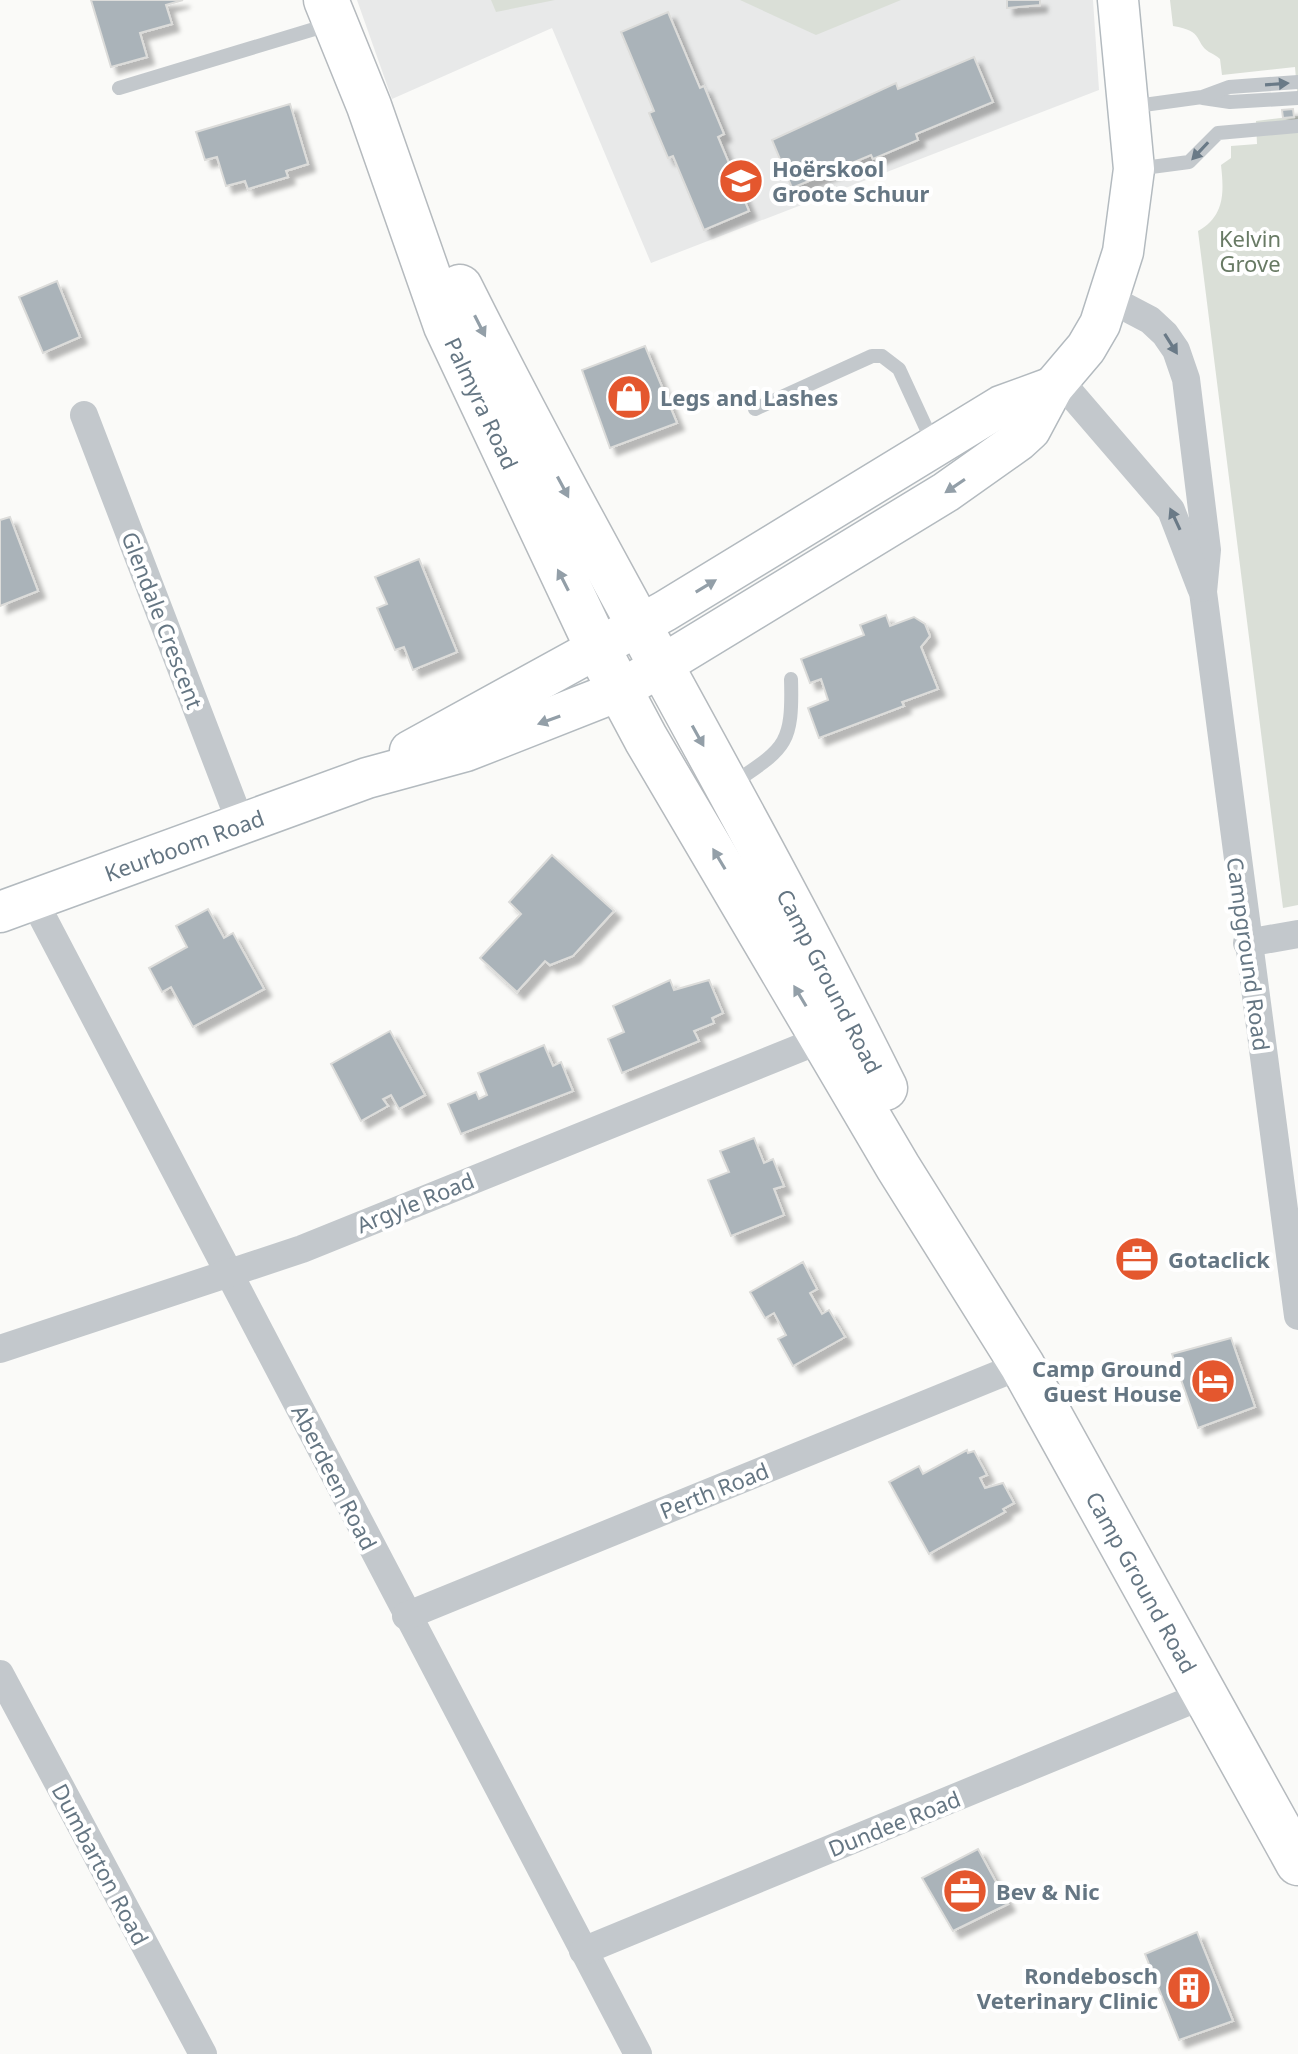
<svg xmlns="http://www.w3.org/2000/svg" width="1298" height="2054" viewBox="0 0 1298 2054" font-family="'Noto Sans',sans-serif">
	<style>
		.built { fill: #e8e9e9 }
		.green { fill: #dadfd7 }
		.building { fill: #aab3b9; stroke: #dcdcda; stroke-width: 2; filter: url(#shadow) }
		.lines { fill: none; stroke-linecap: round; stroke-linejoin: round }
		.secondary-casing { stroke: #b3babf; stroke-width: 43 }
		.primary-casing { stroke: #b5babe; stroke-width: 47 }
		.service { stroke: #c3c8cc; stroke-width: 14 }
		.minor { stroke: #c3c8cc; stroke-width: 28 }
		.secondary { stroke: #fff; stroke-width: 40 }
		.primary { stroke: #fff; stroke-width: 44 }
		.oneway { fill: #6a7a87 }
		.oneway2 { fill: #939fa8 }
		.labels { text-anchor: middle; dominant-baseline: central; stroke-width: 8; stroke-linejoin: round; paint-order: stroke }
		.poi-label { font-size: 22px; font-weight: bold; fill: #657683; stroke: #fff; text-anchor: start }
		.park-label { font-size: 22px; fill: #687a64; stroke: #fff }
		.street-label { font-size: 22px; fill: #657683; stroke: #fff }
	</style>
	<defs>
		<filter id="shadow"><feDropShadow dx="7" dy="7" stdDeviation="2" flood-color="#0004"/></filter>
	</defs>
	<rect width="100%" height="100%" fill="#fafaf8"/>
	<path class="built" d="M357 0H1093L1099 90 651 263 552 28 392 99Z"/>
	<g class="green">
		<path d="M491 0H555L496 12Z"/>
		<path d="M740 0H901L816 35Z"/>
		<path d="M1170 0H1298V103L1295 67 1222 75 1220 59C1217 56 1213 54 1209 52 1194 42 1205 31 1173 26Z"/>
		<path d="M1298 116V905L1283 908 1198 231C1225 216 1224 192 1221 165L1231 158V146L1257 144 1256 121Z"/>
	</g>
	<g class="building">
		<path d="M91 0H183L166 5 172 24 140 33 147 57 111 67Z"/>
		<path d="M1007 0H1040V5L1007 8Z"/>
		<path d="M668 12 700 88 704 86 724 134 718 137 749 211 704 230 673 156 668 158 649 113 654 111 621 32Z"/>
		<path d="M974 57 993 102 916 134 918 140 873 159 871 155 792 188 772 140 896 83 898 89Z"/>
		<path d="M290 104 308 164 286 171 288 177 248 189 245 181 226 186 217 157 205 160 196 132Z"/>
		<path d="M1293 109 1294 117 1283 118 1282 110Z"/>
		<path d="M57 281 80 337 43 353 19 297Z"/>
		<path d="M645 346 677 423 610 448 582 370Z"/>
		<path d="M10 517 38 591 0 606V520Z"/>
		<path d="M419 559 457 652 413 670 404 647 395 650 377 608 387 604 375 577Z"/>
		<path d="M886 615 890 626 914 617 925 624 930 636 921 647 938 689 902 702 904 706 819 738 808 708 828 700 821 679 810 683 801 659 864 635 860 625Z"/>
		<path d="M552 855 614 911 573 956 550 965 545 961 517 992 480 958 521 914 509 902Z"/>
		<path d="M208 909 224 938 233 933 264 989 193 1027 171 987 162 992 149 968 187 947 176 926Z"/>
		<path d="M670 980 674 990 709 980 723 1013 712 1018 714 1023 694 1031 699 1041 622 1073 608 1039 624 1032 613 1006Z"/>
		<path d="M390 1031 425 1095 399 1109 391 1095 383 1099 388 1106 361 1121 331 1064Z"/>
		<path d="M544 1045 553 1066 561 1062 573 1091 461 1134 448 1104 476 1092 479 1099 487 1095 478 1073Z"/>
		<path d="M754 1138 764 1163 773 1159 784 1186 774 1189 784 1215 731 1236 708 1180 729 1172 720 1151Z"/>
		<path d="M803 1262 817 1289 810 1293 822 1314 829 1310 845 1337 793 1366 778 1339 786 1335 774 1313 765 1318 750 1292Z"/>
		<path d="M1231 1338 1255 1407 1198 1428 1172 1354Z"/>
		<path d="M967 1450 968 1453 974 1451 987 1475 980 1478 985 1488 1003 1483 1014 1503 1003 1509 1005 1512 929 1554 889 1482 919 1466 923 1474Z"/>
		<path d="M978 1849 1008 1904 953 1931 922 1878Z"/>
		<path d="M1197 1932 1233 2021 1179 2040 1145 1954Z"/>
	</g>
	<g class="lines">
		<g class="secondary-casing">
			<g id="secondary">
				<path d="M410 751 665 611 1001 406 1053 387"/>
				<path d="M0 912 367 778 466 751 621 690 946 492 1018 441 1030 430 1053 387 1086 348 1100 324 1123 252 1134 169 1118 0"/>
			</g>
		</g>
		<g class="primary-casing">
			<g id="primary">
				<path d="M326 0 369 106 446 326 598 649 646 739 898 1167 1022 1365 1298 1863"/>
				<path d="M460 287C595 557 751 817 885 1088"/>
			</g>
		</g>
		<g class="service">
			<path d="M119 88 331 24"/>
			<path d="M1203 98 1230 102 1298 98"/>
			<path d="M1129 107 1202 97 1229 87 1298 82"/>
			<path d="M1136 169 1189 162 1218 133 1298 126"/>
			<path d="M755 409 872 356H882L899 369 934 445"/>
			<path d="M732 784C785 748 793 746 791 679"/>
		</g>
		<g class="minor">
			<path d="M1110 299 1150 320 1165 334 1176 350 1186 379 1207 550 1203 592 1298 1316"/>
			<path d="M1060 381 1171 510 1201 588"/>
			<path d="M84 415 241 824"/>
			<path d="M33 899 638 2054"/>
			<path d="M1247 943 1298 934"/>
			<path d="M0 1349 302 1249 825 1038"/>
			<path d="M406 1616 1022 1365"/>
			<path d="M0 1674 203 2054"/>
			<path d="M583 1951 1204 1695"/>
		</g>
		<use href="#secondary" class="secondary"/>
		<use href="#primary" class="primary"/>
	</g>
	<defs><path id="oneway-solid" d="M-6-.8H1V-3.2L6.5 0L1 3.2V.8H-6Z" transform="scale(2)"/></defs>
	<g class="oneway">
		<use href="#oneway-solid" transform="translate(1277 84) rotate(-4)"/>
		<use href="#oneway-solid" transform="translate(1200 151) rotate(133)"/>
		<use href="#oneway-solid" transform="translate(1171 344) rotate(58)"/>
		<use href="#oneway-solid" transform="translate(1175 519) rotate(-115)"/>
	</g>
	<g class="oneway2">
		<use href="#oneway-solid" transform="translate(480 326) rotate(63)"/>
		<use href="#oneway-solid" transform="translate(955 486) rotate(146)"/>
		<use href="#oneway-solid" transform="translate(563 487) rotate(62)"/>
		<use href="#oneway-solid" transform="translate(563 580) rotate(-117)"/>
		<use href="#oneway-solid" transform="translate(706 586) rotate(-31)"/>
		<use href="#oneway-solid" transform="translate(549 720) rotate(160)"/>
		<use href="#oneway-solid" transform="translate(698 736) rotate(61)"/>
		<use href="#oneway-solid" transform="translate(719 859) rotate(-121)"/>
		<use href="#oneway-solid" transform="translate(800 996) rotate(-121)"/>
	</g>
	<defs>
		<g id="school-disc" transform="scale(2.3)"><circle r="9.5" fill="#e4572e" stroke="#fff"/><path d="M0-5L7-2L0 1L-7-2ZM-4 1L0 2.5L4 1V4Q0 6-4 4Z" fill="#fff"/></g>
		<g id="shop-disc" transform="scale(2.3)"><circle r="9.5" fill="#e4572e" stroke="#fff"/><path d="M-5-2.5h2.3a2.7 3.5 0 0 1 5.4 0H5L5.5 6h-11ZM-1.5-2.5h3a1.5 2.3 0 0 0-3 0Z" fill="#fff"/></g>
		<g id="office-disc" transform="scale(2.3)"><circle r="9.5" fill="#e4572e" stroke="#fff"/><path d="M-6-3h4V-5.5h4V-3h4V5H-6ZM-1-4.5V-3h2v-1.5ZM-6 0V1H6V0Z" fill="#fff"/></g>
		<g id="hotel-disc" transform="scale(2.3)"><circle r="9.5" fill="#e4572e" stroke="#fff"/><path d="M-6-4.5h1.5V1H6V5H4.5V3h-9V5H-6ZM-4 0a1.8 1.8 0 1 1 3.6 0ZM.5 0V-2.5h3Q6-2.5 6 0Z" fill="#fff"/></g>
		<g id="building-disc" transform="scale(2.3)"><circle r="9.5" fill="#e4572e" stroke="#fff"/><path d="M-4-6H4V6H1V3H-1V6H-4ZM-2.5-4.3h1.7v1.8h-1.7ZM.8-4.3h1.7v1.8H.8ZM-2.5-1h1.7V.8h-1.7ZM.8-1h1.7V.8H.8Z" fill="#fff"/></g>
	</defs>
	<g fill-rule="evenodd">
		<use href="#school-disc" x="741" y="181"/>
		<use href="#shop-disc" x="629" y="397"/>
		<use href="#office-disc" x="1137" y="1259"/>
		<use href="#hotel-disc" x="1213" y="1381"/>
		<use href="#office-disc" x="965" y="1891"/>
		<use href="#building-disc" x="1189" y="1988"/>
	</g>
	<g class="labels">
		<g class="poi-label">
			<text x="772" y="168">Hoërskool<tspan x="772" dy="25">Groote Schuur</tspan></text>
			<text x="660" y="397">Legs and Lashes</text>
			<text x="1168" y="1259">Gotaclick</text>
			<text x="1182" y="1368" text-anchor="end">Camp Ground<tspan x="1182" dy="25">Guest House</tspan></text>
			<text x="996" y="1891">Bev &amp; Nic</text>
			<text x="1158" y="1975" text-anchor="end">Rondebosch<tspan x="1158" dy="25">Veterinary Clinic</tspan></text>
		</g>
		<g class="park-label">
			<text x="1250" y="238">Kelvin<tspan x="1250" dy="25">Grove</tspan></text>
		</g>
		<g class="street-label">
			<text transform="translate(482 403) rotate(65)">Palmyra Road</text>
			<text transform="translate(163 620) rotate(69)">Glendale Crescent</text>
			<text transform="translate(184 845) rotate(-20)">Keurboom Road</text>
			<text transform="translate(1249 954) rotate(82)">Campground Road</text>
			<text transform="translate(830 981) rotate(63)">Camp Ground Road</text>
			<text transform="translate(415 1202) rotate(-22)">Argyle Road</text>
			<text transform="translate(335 1477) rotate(63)">Aberdeen Road</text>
			<text transform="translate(714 1490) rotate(-22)">Perth Road</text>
			<text transform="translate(1142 1582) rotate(61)">Camp Ground Road</text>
			<text transform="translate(894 1823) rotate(-22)">Dundee Road</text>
			<text transform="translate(101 1864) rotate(62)">Dumbarton Road</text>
		</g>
	</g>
</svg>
